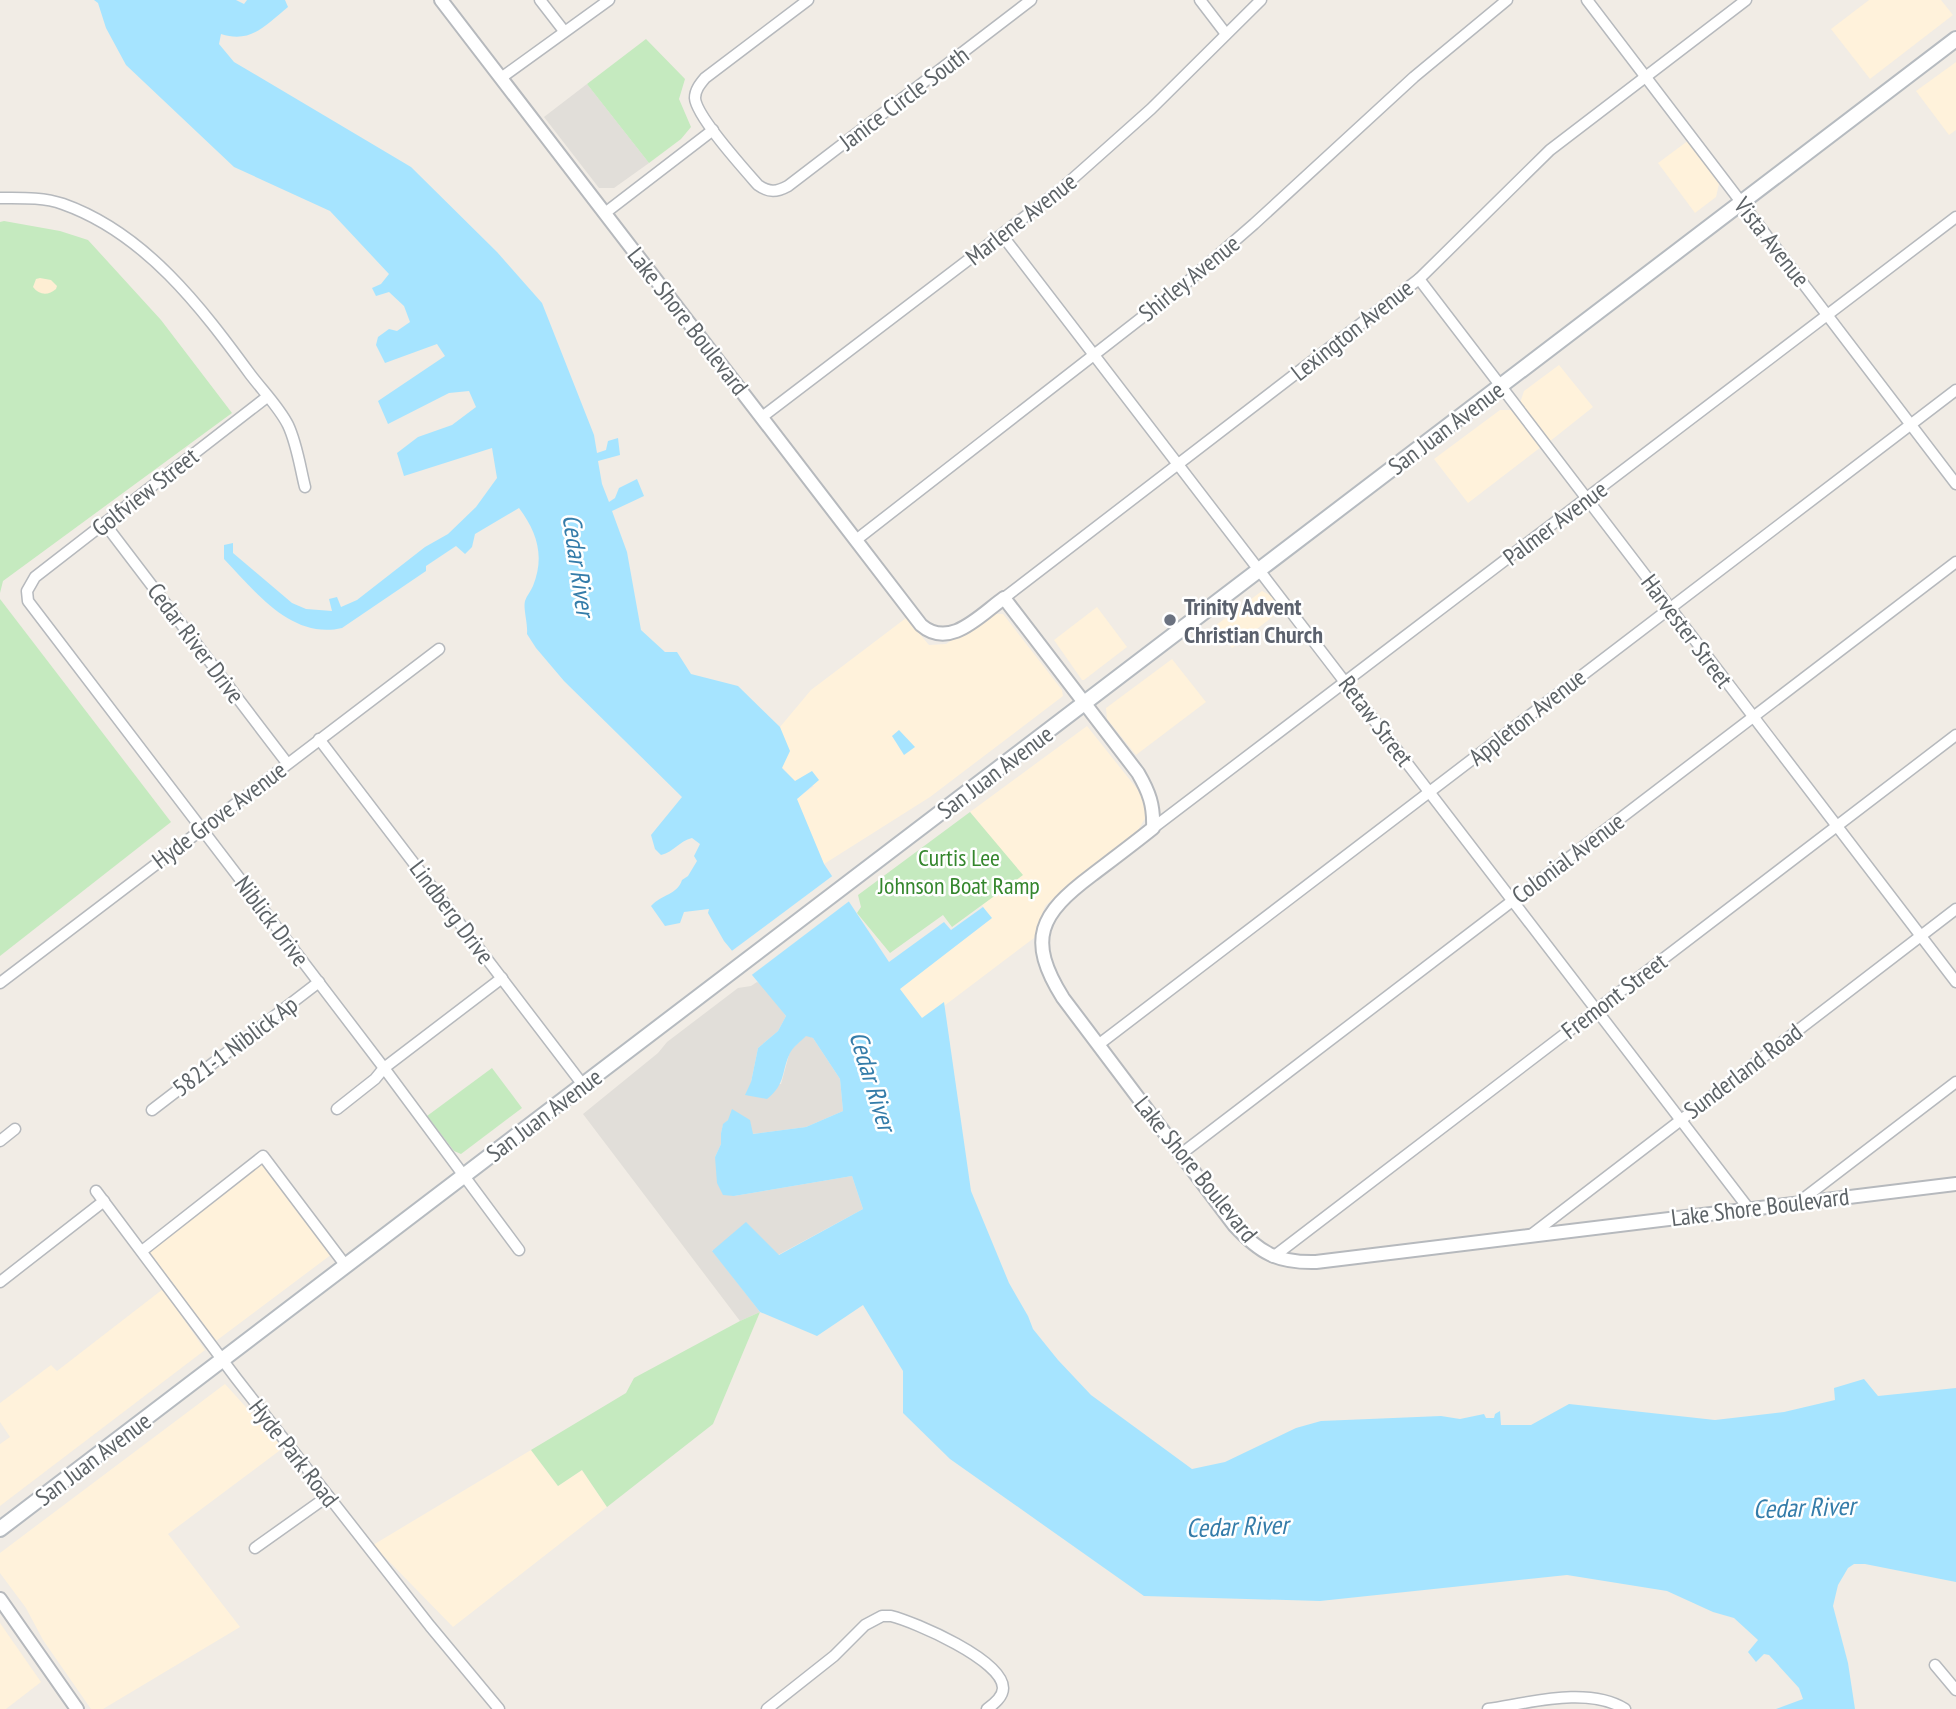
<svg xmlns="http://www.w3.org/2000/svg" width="1956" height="1709" viewBox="0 0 1956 1709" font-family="'PT Sans Narrow',sans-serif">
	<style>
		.commercial { fill: #fff2db }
		.industrial { fill: #e1ded9 }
		.green { fill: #c5eabf }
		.sand { fill: #feeed3 }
		.water { fill: #a6e4ff }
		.pier { fill: #f1ece5 }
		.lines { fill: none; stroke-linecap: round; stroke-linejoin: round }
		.minor-casing { stroke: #b6b9bd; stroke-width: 13 }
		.tertiary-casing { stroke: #b6b9bd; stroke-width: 16 }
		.secondary-casing { stroke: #b6bbc0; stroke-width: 18 }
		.minor { stroke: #fff; stroke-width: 10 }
		.tertiary { stroke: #fff; stroke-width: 12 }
		.secondary { stroke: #fff; stroke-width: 14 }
		.worship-dot { fill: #6b7280; stroke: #fff; stroke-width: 2.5 }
		.labels { text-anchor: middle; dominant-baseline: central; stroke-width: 5; stroke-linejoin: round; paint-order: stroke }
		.street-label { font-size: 24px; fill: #5d6367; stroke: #fff }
		.worship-label { font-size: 24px; font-weight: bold; fill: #5b616d; stroke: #fff; text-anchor: start }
		.park-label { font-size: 24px; fill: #34862d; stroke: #fff }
		.water-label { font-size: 26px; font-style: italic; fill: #347ca9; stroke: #fff }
	</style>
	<rect width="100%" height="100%" fill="#f1ece5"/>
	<g class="commercial">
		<path d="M1869 0H1941L1953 15 1870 79 1831 29Z"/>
		<path d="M1956 62V130L1949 135 1916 91Z"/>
		<path d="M1689 140 1719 184 1716 197 1695 213 1658 163Z"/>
		<path d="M1559 365 1593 407 1549 442 1520 403 1524 391Z"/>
		<path d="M1500 410H1511L1541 447 1468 503 1434 459Z"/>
		<path d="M1262 591 1277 599 1284 608 1232 648 1215 626Z"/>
		<path d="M1097 607 1127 647 1084 680H1082L1054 640Z"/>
		<path d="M991 614H1003L1062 690 1063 696 930 797 824 864 796 799 814 786 795 781 782 767 780 727 811 690 906 618 929 645 946 644Z"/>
		<path d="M1172 659 1206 702 1136 755 1107 719 1106 708Z"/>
		<path d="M1087 726 1146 800 1147 815 1137 832 1081 874 1045 906 1034 938 944 1006V1003L922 1018 899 989 991 919 982 905 1022 875 970 812Z"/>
		<path d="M263 1163 332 1254 216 1341 148 1250Z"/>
		<path d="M163 1289 205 1350 0 1506V1444L10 1437 0 1422V1403L51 1365 57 1371Z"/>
		<path d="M225 1384 283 1448 168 1534 240 1627 103 1709H91L43 1640 26 1608 0 1573V1553Z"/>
		<path d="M531 1450 558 1486 582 1470 607 1507 453 1627 373 1545Z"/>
		<path d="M0 1623 41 1682 6 1709H0Z"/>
	</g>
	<g class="industrial">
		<path d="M587 84 649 163 614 188H599L544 117Z"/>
		<path d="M757 982 761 984 786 1016 778 1031 758 1048 751 1082 781 1084 790 1051 806 1035 813 1038 840 1079 843 1111 806 1127 752 1134 728 1120 723 1125 721 1133V1144L715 1157 734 1196 852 1176 863 1209 778 1255 712 1250 760 1312 740 1321 583 1114 658 1053 667 1042 738 988 751 986Z"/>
	</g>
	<g class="green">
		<path d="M646 39 685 79 679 99 691 127 681 139 649 163 587 84Z"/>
		<path d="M4 221 60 231 88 240 161 320 232 413 3 581 0 593V222Z"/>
		<path d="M0 599 171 822 0 956Z"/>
		<path d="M970 812 1023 875 952 927 943 915 890 953 857 913 861 907 858 895Z"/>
		<path d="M492 1068 522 1108 461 1154 454 1151 427 1116Z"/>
		<path d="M760 1312 713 1424 607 1507 582 1470 558 1486 531 1450 626 1393 634 1378 740 1321Z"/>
	</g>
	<path class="sand" d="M40 278 51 280 57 286 56 289C48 296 39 295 33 287L36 279Z"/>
	<g class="water">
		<path d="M94 0H236L244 4 247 0H285L288 7C266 25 251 44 221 34L219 44 234 62 411 167 497 252 542 303 594 435 597 453 606 450 608 441 618 438 620 455 598 461 602 484 609 502 615 498 619 488 637 479 644 496 612 511 627 552 641 630 665 652H677L691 674 738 686 780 727 790 751 782 768 795 781 812 771 819 780 797 799 824 864 889 962 944 922 951 930 983 907 992 918 900 989 922 1018 944 1002 971 1191 1009 1283 1028 1316 1033 1329 1058 1360 1091 1395 1192 1469 1225 1462 1296 1428 1321 1421 1441 1416 1460 1419 1484 1414 1486 1418H1494L1495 1414 1500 1411 1501 1425H1531L1569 1404 1715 1420 1784 1412 1835 1400 1834 1388 1864 1379 1878 1396 1956 1388V1582L1865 1564H1854L1848 1568 1838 1585 1833 1606 1848 1663 1855 1709H1776L1803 1699 1799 1688 1769 1655 1764 1654 1756 1662 1748 1652 1758 1640 1734 1618 1713 1612 1667 1591 1567 1575 1320 1601 1144 1596 950 1459 903 1413V1371L863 1305 817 1336 760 1312 712 1251 746 1222 779 1255 863 1209 852 1176 734 1196 723 1195 717 1183 715 1157 721 1144V1133L723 1124 728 1120 732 1109 750 1120 753 1134 806 1127 843 1111 840 1079 813 1038 806 1036C801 1041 793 1047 790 1053 781 1072 786 1084 767 1099L745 1095 751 1082 758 1048 778 1031 786 1016 724 941 708 913 709 909 684 912 680 923 665 926 651 906C662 894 677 895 682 880L688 876 697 861 694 856 700 844 692 838C679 841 674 852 661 855L655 849 651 835 682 797 564 681 536 648 527 634C528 623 523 609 525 601 527 595 531 591 533 586 545 556 537 532 519 508L475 534 472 547 465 554 456 546 426 566V571L342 628C291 640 254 590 224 559V545L233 543V553L292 603 306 609 332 611 329 599 337 597 341 607 357 600 425 547 448 534 476 507 497 478 492 448 404 476 397 453 418 437 452 425 476 407 469 391 449 393 388 424 378 401 445 356 437 344 385 363 376 345 378 337 389 329 397 331 410 322 404 306 389 292 376 296 372 288 381 284 389 274 330 211 234 167 126 65 106 28 98 3Z"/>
		<path d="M899 730 915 747 904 755 892 736Z"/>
	</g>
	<path class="pier" d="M835 874 852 899 749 977 729 953Z"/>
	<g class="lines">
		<g class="minor-casing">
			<g id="minor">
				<path d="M540 0 564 31"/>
				<path d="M808 0 705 78C700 84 695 90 695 98 696 116 744 169 758 185 769 193 777 192 788 186L1031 0"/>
				<path d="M1200 0 1226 34"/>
				<path d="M1587 0 1956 484"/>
				<path d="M501 78 609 0"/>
				<path d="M0 198C21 198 43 197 63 204 145 233 201 307 250 374 262 390 279 407 288 425 297 444 300 467 305 487"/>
				<path d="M605 213 713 130"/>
				<path d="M1002 235 1749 1209"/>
				<path d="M1419 279 1956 982"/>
				<path d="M267 397 35 577 27 591 28 601 384 1068 519 1250"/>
				<path d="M762 417 1060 190 1151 109 1261 0"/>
				<path d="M105 524 287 763"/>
				<path d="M856 540 1185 284 1254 224 1414 77 1507 0"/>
				<path d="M1004 598 1419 279 1550 150 1746 0"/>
				<path d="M319 739 583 1085"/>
				<path d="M1153 828 1956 217"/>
				<path d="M0 983 439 649"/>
				<path d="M1098 1045 1956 390"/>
				<path d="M337 1109 375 1079 384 1068 502 978"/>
				<path d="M152 1110 319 982"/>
				<path d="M0 1141 15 1129"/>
				<path d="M1181 1154 1956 562"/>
				<path d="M96 1191 236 1378 430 1626 499 1709"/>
				<path d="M1799 1202 1956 1082"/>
				<path d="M1531 1235 1956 909"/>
				<path d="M142 1251 263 1156 346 1266"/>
				<path d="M1273 1257 1956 735"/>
				<path d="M0 1282 104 1201"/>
				<path d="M255 1548 328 1496"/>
				<path d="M1935 1665 1956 1690"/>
				<path d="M767 1709 834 1656 865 1625 882 1616H891C915 1622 1003 1660 1003 1688 1003 1697 994 1704 987 1709"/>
				<path d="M1488 1709C1529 1703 1588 1686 1625 1709"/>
			</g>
		</g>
		<g class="tertiary-casing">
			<g id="tertiary">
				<path d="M441 0 921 625C950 650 980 615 1004 598L1138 773C1149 792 1154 805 1153 828 1133 844 1113 859 1092 875 1040 914 1026 939 1063 998L1234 1225C1260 1253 1277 1263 1316 1262L1956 1184"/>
				<path d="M0 1599 77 1709"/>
			</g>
		</g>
		<g class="secondary-casing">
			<path id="secondary" d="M0 1529 1956 39"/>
		</g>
		<use href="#minor" class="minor"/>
		<use href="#tertiary" class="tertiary"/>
		<use href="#secondary" class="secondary"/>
	</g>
	<circle class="worship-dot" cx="1170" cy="620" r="7"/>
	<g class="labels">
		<g class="street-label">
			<text transform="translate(904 98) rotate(-37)">Janice Circle South</text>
			<text transform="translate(1021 219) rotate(-38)">Marlene Avenue</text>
			<text transform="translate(1772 242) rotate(52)">Vista Avenue</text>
			<text transform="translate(1189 278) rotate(-39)">Shirley Avenue</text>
			<text transform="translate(688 321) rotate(52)">Lake Shore Boulevard</text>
			<text transform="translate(1352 330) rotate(-38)">Lexington Avenue</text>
			<text transform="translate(1446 428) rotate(-37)">San Juan Avenue</text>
			<text transform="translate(145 492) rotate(-38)">Golfview Street</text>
			<text transform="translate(1555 523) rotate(-37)">Palmer Avenue</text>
			<text transform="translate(1687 631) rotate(53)">Harvester Street</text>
			<text transform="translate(196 643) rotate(53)">Cedar River Drive</text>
			<text transform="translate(1527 717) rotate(-38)">Appleton Avenue</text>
			<text transform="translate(1376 721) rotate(53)">Retaw Street</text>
			<text transform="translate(995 772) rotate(-37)">San Juan Avenue</text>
			<text transform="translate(219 815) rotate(-37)">Hyde Grove Avenue</text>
			<text transform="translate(1568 858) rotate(-37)">Colonial Avenue</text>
			<text transform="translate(452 912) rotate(53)">Lindberg Drive</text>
			<text transform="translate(272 921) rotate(53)">Niblick Drive</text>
			<text transform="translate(1614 996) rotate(-37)">Fremont Street</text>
			<text transform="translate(235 1046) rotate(-37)">5821-1 Niblick Ap</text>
			<text transform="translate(1743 1071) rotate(-37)">Sunderland Road</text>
			<text transform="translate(544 1115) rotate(-37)">San Juan Avenue</text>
			<text transform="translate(1196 1169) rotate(51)">Lake Shore Boulevard</text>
			<text transform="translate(1760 1207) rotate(-7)">Lake Shore Boulevard</text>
			<text transform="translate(294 1453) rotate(52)">Hyde Park Road</text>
			<text transform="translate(93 1459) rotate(-37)">San Juan Avenue</text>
		</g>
		<g class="worship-label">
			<text x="1184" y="606">Trinity Advent<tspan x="1184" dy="28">Christian Church</tspan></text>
		</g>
		<g class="park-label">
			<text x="959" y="857">Curtis Lee<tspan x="959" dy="28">Johnson Boat Ramp</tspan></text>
		</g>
		<g class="water-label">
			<text transform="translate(579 565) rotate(82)">Cedar River</text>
			<text transform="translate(873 1081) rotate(73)">Cedar River</text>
			<text transform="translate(1804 1507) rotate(-2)">Cedar River</text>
			<text transform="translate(1237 1526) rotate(-2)">Cedar River</text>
		</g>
	</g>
</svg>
